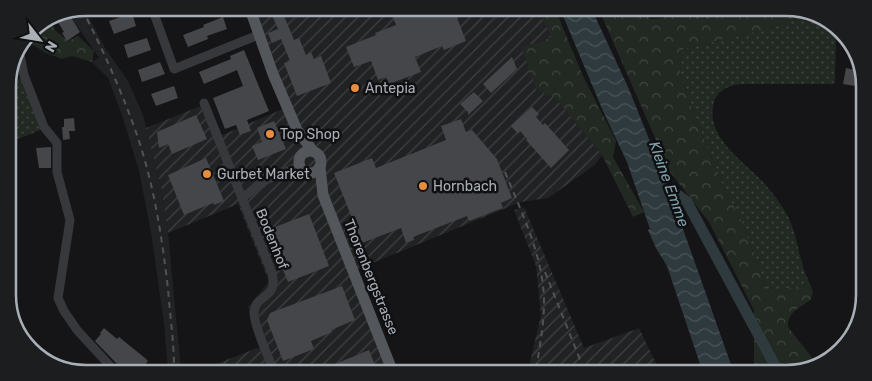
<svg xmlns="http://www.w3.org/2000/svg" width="872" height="381" viewBox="0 0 872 381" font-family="Rubik,sans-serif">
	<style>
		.built { fill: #212224 }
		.industrial { fill: url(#industrial-furrows) }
		.green { fill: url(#green-dots) }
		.forest { fill: url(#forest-crowns) }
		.water { fill: url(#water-waves) }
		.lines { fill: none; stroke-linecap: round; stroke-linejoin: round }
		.river { stroke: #2f3a3f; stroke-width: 11 }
		.building { fill: #44464a }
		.minor { stroke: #36383c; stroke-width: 9 }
		.major { stroke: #53565a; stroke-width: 11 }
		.rail { stroke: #505356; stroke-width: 2; stroke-dasharray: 6 5; stroke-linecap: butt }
		.poi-dot { fill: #e68d3e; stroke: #101012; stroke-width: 2 }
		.labels { text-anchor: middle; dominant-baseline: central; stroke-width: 5; stroke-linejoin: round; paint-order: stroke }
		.poi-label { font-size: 14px; fill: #a8afb6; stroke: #101012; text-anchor: start }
		.street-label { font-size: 14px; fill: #a8afb6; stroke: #101012 }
		.water-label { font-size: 15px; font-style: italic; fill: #81a2af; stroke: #101012 }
		.rim { fill: none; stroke: #a8afb6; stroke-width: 2.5 }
	</style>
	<defs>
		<pattern id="industrial-furrows" width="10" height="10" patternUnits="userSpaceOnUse" patternTransform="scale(1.25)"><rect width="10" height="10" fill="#212224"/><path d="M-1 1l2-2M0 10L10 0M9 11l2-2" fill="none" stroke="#3e4042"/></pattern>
		<pattern id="green-dots" width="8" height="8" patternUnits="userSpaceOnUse" patternTransform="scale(1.25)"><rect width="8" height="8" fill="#222922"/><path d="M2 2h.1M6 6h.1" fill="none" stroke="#3f4640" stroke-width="1.8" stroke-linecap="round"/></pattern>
		<pattern id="forest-crowns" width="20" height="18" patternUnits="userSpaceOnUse" patternTransform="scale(1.25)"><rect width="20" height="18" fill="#222922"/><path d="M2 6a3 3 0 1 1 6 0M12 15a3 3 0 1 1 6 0" fill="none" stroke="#3f4640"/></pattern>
		<pattern id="water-waves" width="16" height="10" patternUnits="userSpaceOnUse" patternTransform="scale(1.25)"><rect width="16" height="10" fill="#2f3a3f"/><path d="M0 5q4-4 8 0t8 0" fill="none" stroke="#4a5458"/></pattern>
	</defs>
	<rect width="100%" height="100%" fill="#151517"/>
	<path class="built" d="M84 8 105 48 128 81 143 115 152 149 161 186 168 233 181 369H168L164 324 151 232 139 171 122 115 108 78 92 62 99 58 69 14Z"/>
	<g class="industrial">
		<path d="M253 9 541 11 543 21 552 37 537 43 522 46 536 89 557 100 602 155 595 165 548 198 521 202 353 271 392 370 203 369 260 347 248 307 269 282 238 204 168 233 161 186 146 128 208 103 222 135 283 109Z"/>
		<path d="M524 207 584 348 639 328 660 372 528 371 541 315 536 266 514 210Z"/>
	</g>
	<g class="green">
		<path d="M694 12 745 13 698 23Z"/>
		<path d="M799 13H816L836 29 835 83 830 84H740C727 86 716 91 713 106 707 138 744 162 763 182 772 192 779 201 786 213 795 228 797 246 802 263 804 273 810 282 813 292L806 284 768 293 741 220 725 190 694 114 680 74 683 49 754 32 795 20Z"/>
		<path d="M21 76 43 129 8 143V96Z"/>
	</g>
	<g class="forest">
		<path d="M541 11H556L583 76 616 141 613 157 644 212 633 217 602 155 557 100 536 89 521 46 537 43 552 37 543 21Z"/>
		<path d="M600 12H646L650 19 664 18 670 12H694L699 22 745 13H799L796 20 754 32 683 49 680 74 694 114 725 190 741 220 768 293 806 284 813 292 811 299C801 308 787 311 788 327L817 364 791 373H757L754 363V310L709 222 670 172Z"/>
		<path d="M50 21 55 30 68 41 78 36 94 51 92 62 72 56 62 59 46 53 27 41 34 27Z"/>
	</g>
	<path class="water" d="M561 11 593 12 628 87 666 181 734 373H703L667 266 656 248 648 230 650 229 627 162 603 111Z"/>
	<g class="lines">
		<path class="river" d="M658 189 678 195 687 202 779 373"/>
	</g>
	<g class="building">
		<path d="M269 9H278L279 12 282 11 294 40 299 38 306 55 311 52 314 59 321 56 331 83 297 96 284 63 290 61 281 39 272 43 268 33 278 29Z"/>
		<path d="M390 10H454L466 41 444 50 442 46 415 57 421 72 389 84 386 77 378 80 371 61 354 67 346 47 376 35 375 33 396 25Z"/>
		<path d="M132 13 136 26 114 34 109 21Z"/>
		<path d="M69 14 80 32 67 41 62 33 64 32 56 19Z"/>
		<path d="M223 17 227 29 207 36 208 39 188 47 183 35 204 27 203 25Z"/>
		<path d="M147 38 151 50 128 58 124 45Z"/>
		<path d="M244 50 269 111 247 120 251 131 240 135 236 125 225 129 213 98 243 86 237 70 204 84 199 72 231 59 230 56Z"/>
		<path d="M512 57 517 69 491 93 483 84Z"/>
		<path d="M160 62 165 74 142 82 138 70Z"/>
		<path d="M846 68 858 71 855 86 843 84Z"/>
		<path d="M174 86 178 98 156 106 151 94Z"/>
		<path d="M474 92 483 101 468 115V112L460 104Z"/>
		<path d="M532 107 539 114 536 117 543 125 545 123 569 150 551 168 526 140 527 139 520 131 518 134 511 126Z"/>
		<path d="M196 115 207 139 172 154 168 144 159 148 157 132Z"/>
		<path d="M74 118 75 131H69L70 139 63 140 62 127H64V119Z"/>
		<path d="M461 119 466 132 472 130 497 159 512 198 501 203 503 208 469 221 467 216 413 237 414 240 406 243 401 228 362 243 334 173 372 158 376 168 446 140 441 126Z"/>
		<path d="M274 121 286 149 258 160 252 146 262 142 257 128Z"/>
		<path d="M51 147V168H39L36 148Z"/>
		<path d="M206 158 224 201 214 205 213 203 184 215 168 175Z"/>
		<path d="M309 214 329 266 288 282 267 230Z"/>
		<path d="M342 286 355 320 331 330 332 332 311 341 314 349 283 361 267 320 270 313Z"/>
		<path d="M104 328 117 339 119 337 145 358 148 361 142 368H118L117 364 95 341 101 334 100 333Z"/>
		<path d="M369 350 377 370H321Z"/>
	</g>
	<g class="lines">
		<g class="minor">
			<path d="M152 8 174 69 258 35"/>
			<path d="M20 55 24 75 44 127 57 143V172L70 220 58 298 64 311 77 330 112 368"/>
			<path d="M204 103 272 273C279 300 255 293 254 313 254 326 268 356 273 369"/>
			<path d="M242 198 266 180 299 166"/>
		</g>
		<g class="major">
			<path d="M250 9 273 74 297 130 313 151"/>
			<circle cx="310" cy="162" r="11"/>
			<path d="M320 167 323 195 392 370"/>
		</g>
		<g class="rail">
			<path d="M82 9C103 50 122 92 137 135 154 185 162 237 168 289 170 315 174 342 174 369"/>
			<path d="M505 172C522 214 544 257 544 303 544 326 539 349 536 371"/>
			<path d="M545 272 585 372"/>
		</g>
	</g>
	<g class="poi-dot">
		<circle cx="355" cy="88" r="5"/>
		<circle cx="270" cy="134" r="5"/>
		<circle cx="207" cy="174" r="5"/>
		<circle cx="423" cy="186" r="5"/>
	</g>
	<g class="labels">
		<g class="poi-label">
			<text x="365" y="88">Antepia</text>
			<text x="280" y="134">Top Shop</text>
			<text x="217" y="174">Gurbet Market</text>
			<text x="433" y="186">Hornbach</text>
		</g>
		<g class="street-label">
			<text transform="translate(272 239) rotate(68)">Bodenhof</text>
			<text transform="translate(371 277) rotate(68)">Thorenbergstrasse</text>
		</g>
		<g class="water-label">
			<text transform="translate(669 184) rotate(70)">Kleine Emme</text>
		</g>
	</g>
	<path d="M0 0H872V381H0ZM86 16H786A70 70 0 0 1 856 86V295A70 70 0 0 1 786 365H86A70 70 0 0 1 16 295V86A70 70 0 0 1 86 16Z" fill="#1c1d1f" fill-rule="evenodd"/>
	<path class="rim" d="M86 16H786A70 70 0 0 1 856 86V295A70 70 0 0 1 786 365H86A70 70 0 0 1 16 295V86A70 70 0 0 1 86 16Z"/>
	<g transform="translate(40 40) rotate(121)" stroke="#101012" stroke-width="4" paint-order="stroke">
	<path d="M0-4L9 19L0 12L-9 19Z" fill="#a8afb6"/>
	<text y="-8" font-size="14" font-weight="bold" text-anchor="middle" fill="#a8afb6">N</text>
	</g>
</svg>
